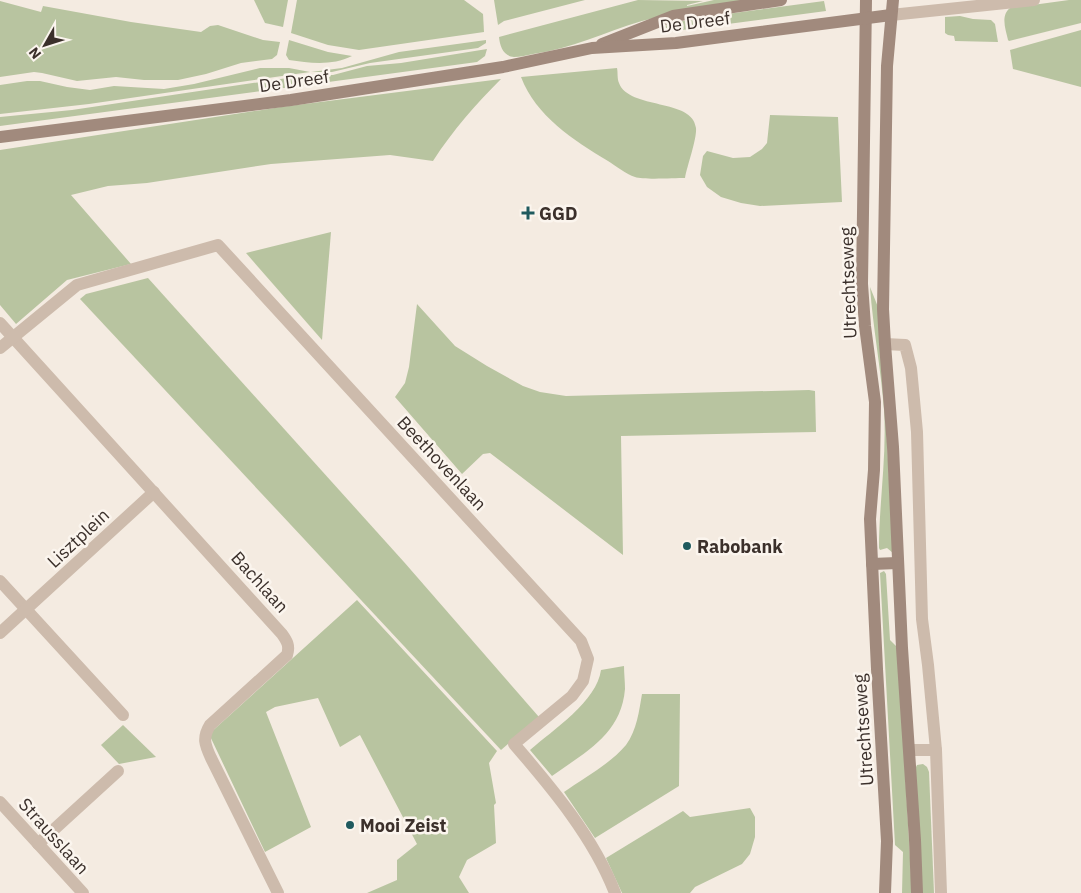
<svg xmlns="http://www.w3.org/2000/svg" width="1081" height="893" viewBox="0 0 1081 893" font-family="'IBM Plex Sans',sans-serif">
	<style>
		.green { fill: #b8c4a0 }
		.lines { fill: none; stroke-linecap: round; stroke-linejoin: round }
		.pedestrian { stroke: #cdbbac; stroke-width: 12 }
		.minor { stroke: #cdbbac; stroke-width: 12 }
		.tertiary { stroke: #cdbbac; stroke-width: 12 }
		.secondary { stroke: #a18a7d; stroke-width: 12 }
		.poi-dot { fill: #1f5a5e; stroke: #fbf5ee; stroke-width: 2 }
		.labels { text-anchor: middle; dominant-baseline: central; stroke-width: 5; stroke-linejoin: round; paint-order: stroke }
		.street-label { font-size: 18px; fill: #3b302b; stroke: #fbf5ee }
		.poi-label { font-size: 18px; font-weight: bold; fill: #3b302b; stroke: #fbf5ee; text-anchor: start }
	</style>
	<rect width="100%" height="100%" fill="#f4ebe1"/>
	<g class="green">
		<path d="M254 0H288L283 27 265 23Z"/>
		<path d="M297 0H464L483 14 484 32 359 50 328 45 291 33Z"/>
		<path d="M494 0H585L504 21 498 25Z"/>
		<path d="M638 0 703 1 687 5V6L714 0H759C720 6 680 11 642 21 605 32 571 49 533 54 527 55 520 57 514 57 503 56 500 46 499 37Z"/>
		<path d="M1069 0H1081V23L1009 41 1008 40C1006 30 1000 16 1010 8Z"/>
		<path d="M0 1 41 12 43 6 131 22 201 32 210 26 218 25 263 40 280 42 277 55 272 59 241 63 206 74 178 80H144L116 77 77 81 42 73 34 72 0 77Z"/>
		<path d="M824 1 826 11 667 32H664L662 27 672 23 705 17Z"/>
		<path d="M960 16 973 19 991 20 995 24 998 42 955 41 954 36 948 35 945 33V17Z"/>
		<path d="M1081 30V87L1013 69 1010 50Z"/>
		<path d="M289 40 328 52 352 56C332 66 310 63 289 60L286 55Z"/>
		<path d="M486 40V43L478 48 370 63 332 72H311L342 68 399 52Z"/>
		<path d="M487 49 485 56 477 62 0 126V117L72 110 307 75H333L367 66 401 63Z"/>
		<path d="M260 68H289L310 72 89 104 0 114V85L27 81H40L67 87 90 90 114 86 164 89 194 84Z"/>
		<path d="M617 68C618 72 617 79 619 83 629 110 693 98 696 128 697 139 687 166 685 178 674 178 643 180 635 177 626 174 616 166 608 161 573 140 536 116 521 77Z"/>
		<path d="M501 79C476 104 453 130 433 161L390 155 271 164 147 183 108 186 71 195 131 264 67 280 16 324 0 305V150L281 107Z"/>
		<path d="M770 115 838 117 842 202 760 206 741 203 721 197 707 187 700 175 703 156 707 151 733 158 750 157 762 149 767 143Z"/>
		<path d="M331 232 322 340 246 253Z"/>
		<path d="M148 278 404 562 539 717 501 750 80 299 86 294Z"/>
		<path d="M870 287 880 312 893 553 887 548 880 550 879 548C879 502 887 456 884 410 881 369 873 328 870 287Z"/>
		<path d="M417 304 455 346 487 366 523 386 540 392 566 396 809 390 815 391 816 432 621 436 623 555 490 453 483 454 462 474 395 397 405 383 409 367Z"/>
		<path d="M884 571 886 574 890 640 898 648 912 893H902L903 852 895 845 880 573Z"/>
		<path d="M357 600 497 751 489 763 496 803 494 805 496 843 467 860 459 877 469 893H367L397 880V860L417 844 360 735 340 747 318 698 275 707 266 712 311 827 265 852 209 734Z"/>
		<path d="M624 666C624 673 625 682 625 689 621 735 585 752 552 776L530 750C553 730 597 701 601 670Z"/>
		<path d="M642 694H680L679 786 595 838 564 792C584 778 610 764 626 745 637 730 639 711 642 694Z"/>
		<path d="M123 725 156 757 119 764 101 745Z"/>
		<path d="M923 764 927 767 929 772 934 893H920L915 769 917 765Z"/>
		<path d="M750 808 755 817V837L750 854 742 864 695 887 690 893H622L606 858 683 811 690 817Z"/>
	</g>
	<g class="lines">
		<g class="pedestrian">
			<path d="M0 581 123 715"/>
			<path d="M0 633 154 492"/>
		</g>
		<g class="minor">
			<path d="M0 323 282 634C287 641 290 646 287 655L210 725C202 738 205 745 211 758L278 893"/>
			<path d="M885 344 905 345 911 368 917 432 922 619 928 665 936 750 941 893"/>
			<path d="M0 348 77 285 218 245 581 641 588 659 583 681 572 696 514 744C552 788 594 838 615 893"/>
			<path d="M910 750H936"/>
			<path d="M0 802 83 893"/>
			<path d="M38 844 118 771"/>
		</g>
		<path class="tertiary" d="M891 15 1034 0"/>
		<g class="secondary">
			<path d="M866 0 862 284 865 326 875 402 874 470 870 519 877 669 887 841 885 893"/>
			<path d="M893 0 887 66 883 309 885 344 893 447 902 648 915 840 917 893"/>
			<path d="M602 44 673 16 781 0"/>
			<path d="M0 137 291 100 503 67 592 48 676 43 891 15"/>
			<path d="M872 564 897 563"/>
		</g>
	</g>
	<g class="poi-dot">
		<path d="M525.5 205.5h5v5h5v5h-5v5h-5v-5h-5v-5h5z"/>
		<circle cx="687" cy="546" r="5"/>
		<circle cx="350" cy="825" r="5"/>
	</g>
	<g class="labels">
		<g class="street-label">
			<text transform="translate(695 22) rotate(-7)">De Dreef</text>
			<text transform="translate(294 81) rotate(-8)">De Dreef</text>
			<text transform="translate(848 283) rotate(-92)">Utrechtseweg</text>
			<text transform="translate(442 463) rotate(47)">Beethovenlaan</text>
			<text transform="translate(78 538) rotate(-43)">Lisztplein</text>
			<text transform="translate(260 582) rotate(48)">Bachlaan</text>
			<text transform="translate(863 730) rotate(-94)">Utrechtseweg</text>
			<text transform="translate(54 836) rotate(48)">Strausslaan</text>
		</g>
		<g class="poi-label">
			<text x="539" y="213">GGD</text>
			<text x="697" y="546">Rabobank</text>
			<text x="360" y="825">Mooi Zeist</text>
		</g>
	</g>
	<g transform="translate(45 45) rotate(231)" stroke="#fbf5ee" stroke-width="4" paint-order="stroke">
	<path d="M0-4L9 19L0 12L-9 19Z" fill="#3b302b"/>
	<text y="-8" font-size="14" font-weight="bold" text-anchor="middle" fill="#3b302b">N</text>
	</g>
</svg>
